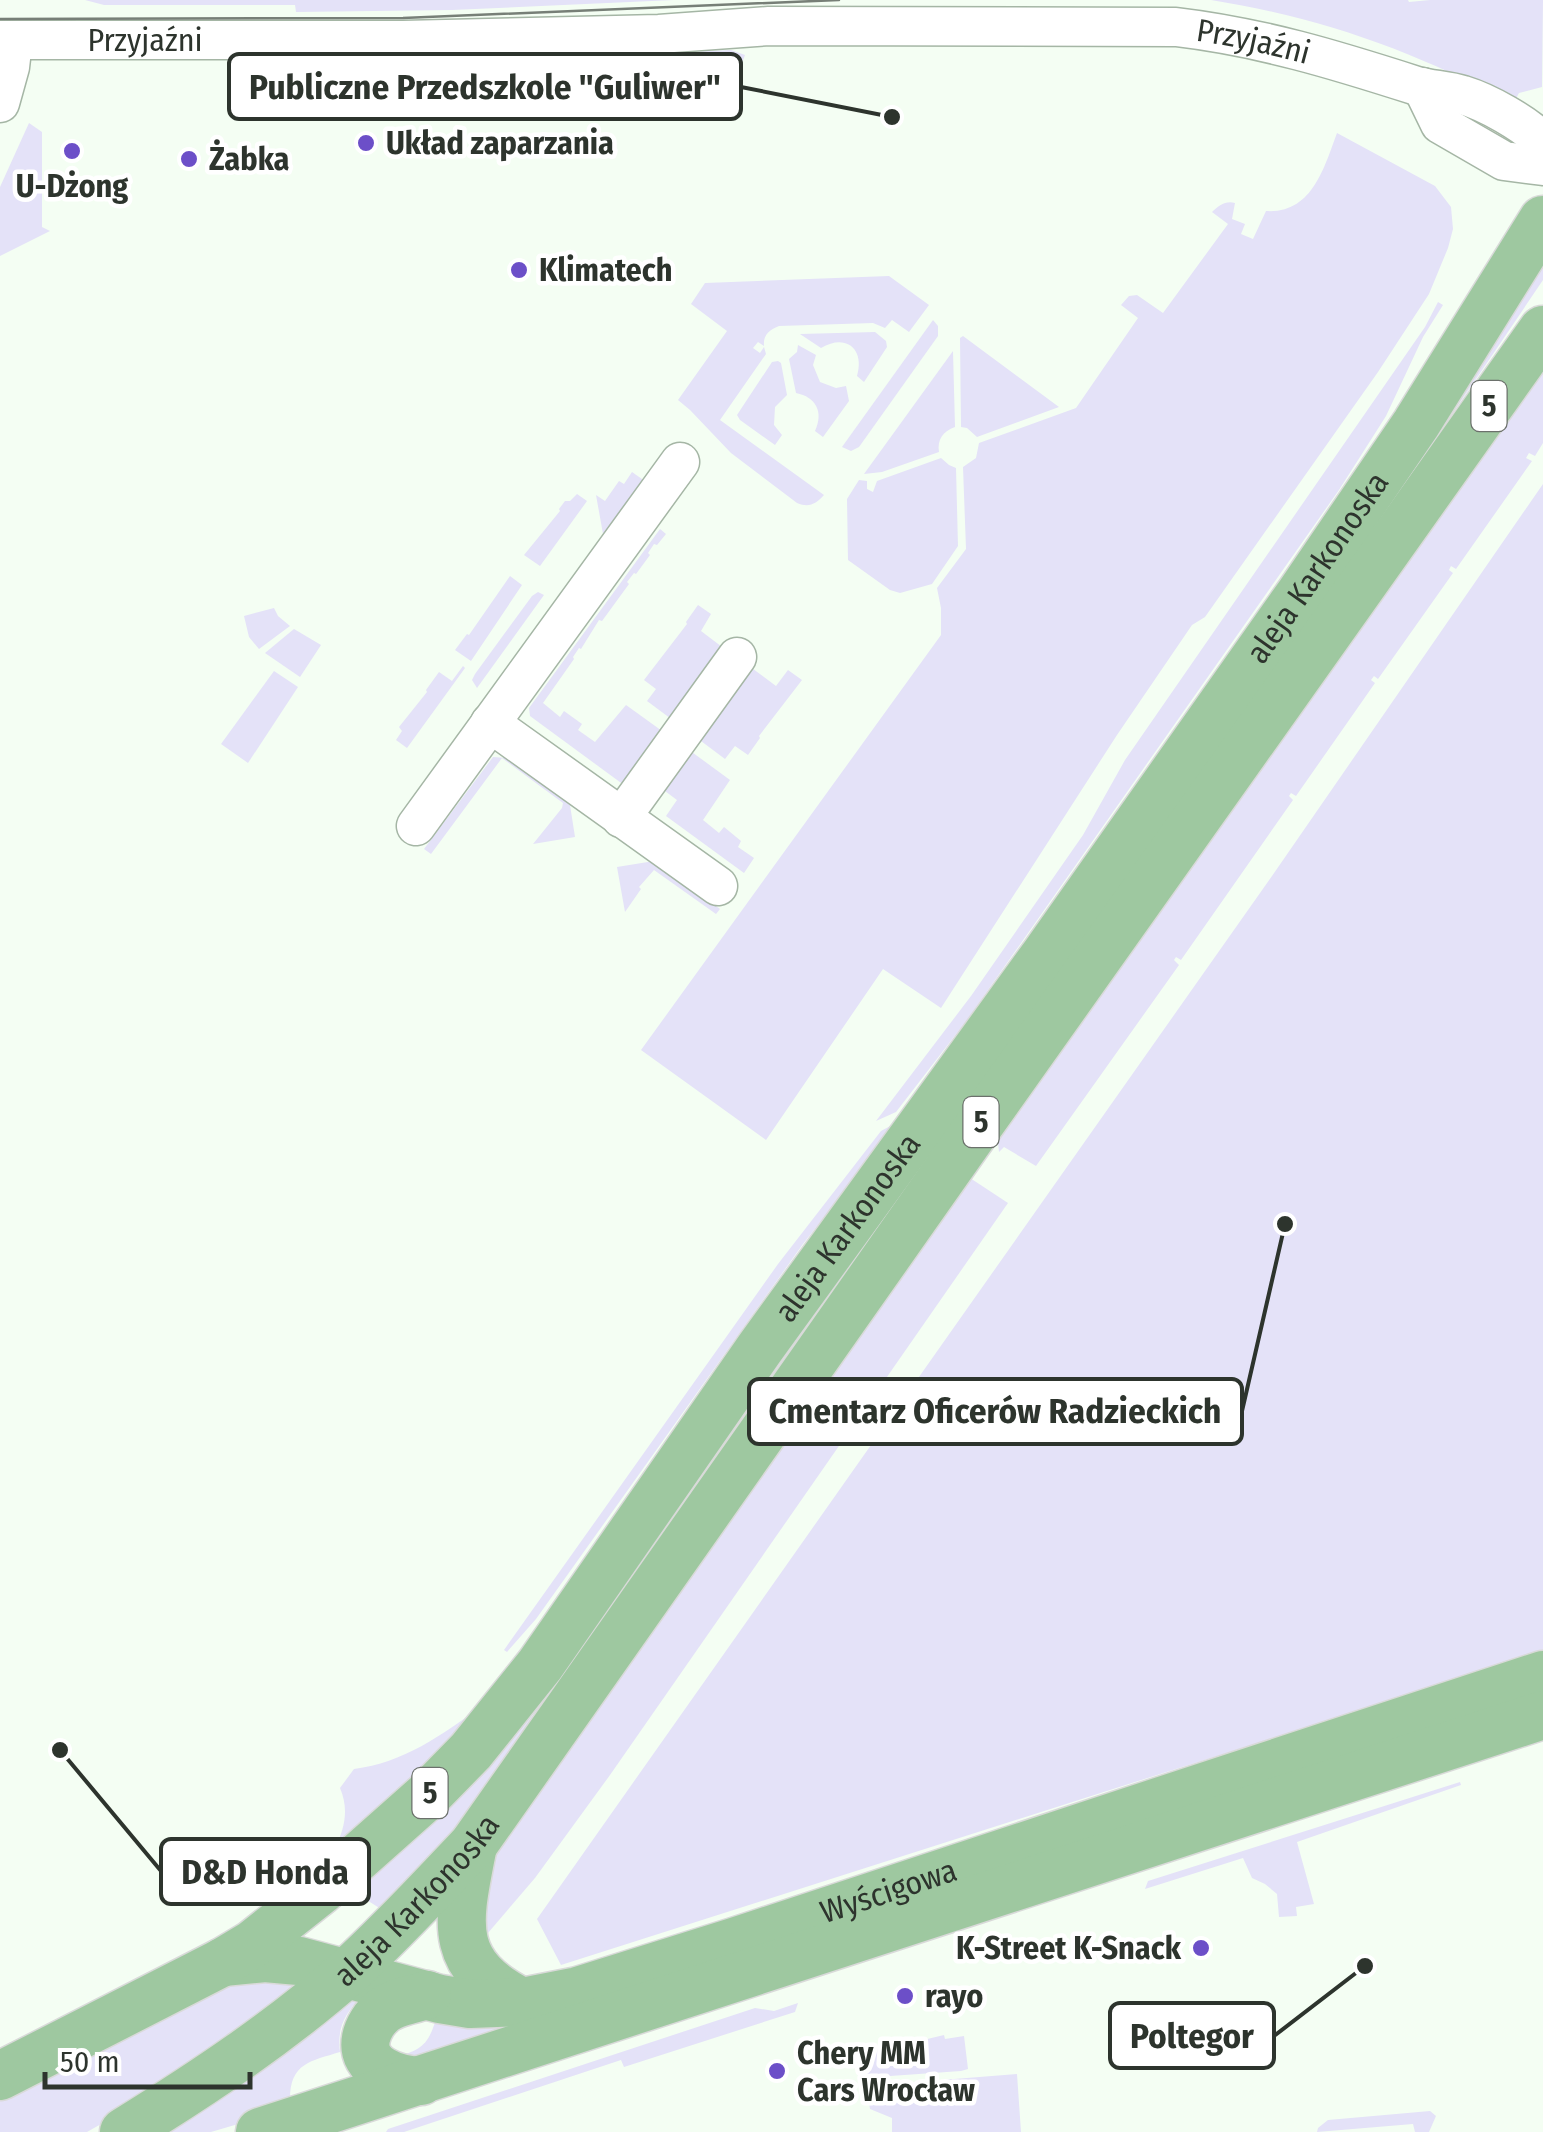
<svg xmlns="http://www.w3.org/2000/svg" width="1543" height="2132" viewBox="0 0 1543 2132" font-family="'Fira Sans Condensed',sans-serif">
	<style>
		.green { fill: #e4e2f8 }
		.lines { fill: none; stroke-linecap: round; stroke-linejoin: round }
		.minor-casing { stroke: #a5b6a5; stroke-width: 41 }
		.major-casing { stroke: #d9dad9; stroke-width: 51 }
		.minor { stroke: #fff; stroke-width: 38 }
		.major { stroke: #9ec8a0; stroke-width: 48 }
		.tram { stroke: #777f77; stroke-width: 2.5 }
		.poi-dot { fill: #6c4fc8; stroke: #fff; stroke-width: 4 }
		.labels { text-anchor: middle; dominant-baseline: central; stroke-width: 9; stroke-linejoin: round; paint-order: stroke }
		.shield { fill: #fff; stroke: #6c716c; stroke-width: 2.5 }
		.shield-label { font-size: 30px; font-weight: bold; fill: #2d342d }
		.street-label { font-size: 32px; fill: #2d342d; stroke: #fff }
		.poi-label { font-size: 32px; font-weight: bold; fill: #2d342d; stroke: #fff; text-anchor: start }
		.leader { fill: none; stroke: #2d342d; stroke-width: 4 }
		.callout-dot { fill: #2d342d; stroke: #fff; stroke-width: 4 }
		.callout { fill: #fff; stroke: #2d342d; stroke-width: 4 }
		.callout-label { font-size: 35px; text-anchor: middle; font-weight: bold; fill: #2d342d }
	</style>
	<rect width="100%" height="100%" fill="#f4fef3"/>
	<g class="green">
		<path d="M85 0H674L452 10 296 12 295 5H104Z"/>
		<path d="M1211 0H1408L1409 2 1430 0H1543L1542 87 1519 93 1513 104C1414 51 1323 18 1211 0Z"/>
		<path d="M731 50 745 55C738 78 720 75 700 77L673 117 667 113 687 73 677 70 618 68 627 55Z"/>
		<path d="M29 123 42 132V227L50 231 0 256V187Z"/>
		<path d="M1337 133 1435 186 1451 207 1453 229 1448 248 1429 294 1378 372 1205 617 1192 625 1117 735 941 1008 883 969 766 1140 641 1050 941 635V608L937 588 966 549 963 467 976 458 979 443 1076 408 1138 318 1121 305 1129 296 1137 295 1163 313 1228 224 1212 212C1218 206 1226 200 1235 203L1232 219 1245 224 1241 234 1253 239 1266 211C1312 214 1324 168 1337 133Z"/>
		<path d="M1543 246V280L1328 598 465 1821 384 1911 348 1888 397 1847Z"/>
		<path d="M889 276 929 305 909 332 892 320 885 328 873 323 779 326C769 330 763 335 764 346L758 342 753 348 760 353 764 347 766 354 720 420 824 495C816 504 809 508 797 503L731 453 690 410 678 400 727 331 691 304 705 283Z"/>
		<path d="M1438 302 1443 305 1423 337 1386 416 1339 490 967 1020 896 1112 876 1121 971 996 1083 835 1125 760 1425 327Z"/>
		<path d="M933 320 938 326V336L859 447 851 451 842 447Z"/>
		<path d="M875 332 886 341 887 347 864 382 857 376C865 349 846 333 821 348L800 334Z"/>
		<path d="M963 336 1059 407 977 437 967 428 961 427 960 338Z"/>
		<path d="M798 345 816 355 813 365 820 382 836 388 846 386 849 401 823 437 815 431C824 412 816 397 796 393L789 359 797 352Z"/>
		<path d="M953 351 955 427C943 431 937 440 939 452L882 472 864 474Z"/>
		<path d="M1543 359V443L1535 456 1529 453 1526 458 1532 461 1456 569 1451 566 1449 570 1453 573 1378 679 1374 676 1371 680 1375 683 1296 796 1291 793 1289 796 1293 800 1181 960 1176 957 1174 960 1179 965 1036 1166 1004 1147 999 1152 997 1134Z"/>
		<path d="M778 361 781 363 787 395 775 407 774 425 782 435 775 445 740 420 737 415 772 362Z"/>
		<path d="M941 458 949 465 956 468 958 546 932 584 900 593 890 590 848 560 847 499 859 480 867 481V489L873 492 877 481Z"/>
		<path d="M632 472 649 484 605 545 596 495 605 501 619 481 624 484Z"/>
		<path d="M1543 484V1652L561 1965 537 1919 1272 876Z"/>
		<path d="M577 494 587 501 540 566 524 555 560 511 559 509 565 501H570Z"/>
		<path d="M660 529 666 534 657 545 654 544 648 553 650 555 636 574 634 573 627 582 629 584 602 621 599 620 581 649 579 648 573 657 574 659 543 703 560 717 564 711 582 724 578 730 595 742 626 705 669 736 628 788 530 716 529 708Z"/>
		<path d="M510 576 522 585 471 661 455 650 467 634 469 635Z"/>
		<path d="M538 592 544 595 477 688 472 680 475 674 532 596Z"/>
		<path d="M698 605 711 614 701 631 730 653 678 724 647 701 656 689 644 680 687 624 686 622Z"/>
		<path d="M274 608 278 616 290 626 259 649 249 637 244 616Z"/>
		<path d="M294 629 321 645 300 677 265 653Z"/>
		<path d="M745 663 776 686 788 670 802 680 759 736 760 738 748 755 735 746 725 759 693 735Z"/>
		<path d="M463 666 465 668 407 748 396 740 402 731 399 727 427 692 426 690 439 672 452 681Z"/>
		<path d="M274 671 298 687 248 763 221 744Z"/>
		<path d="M685 747 730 780 703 820 719 833 724 827 741 841 738 847 754 858 744 873 666 816 677 800 657 785Z"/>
		<path d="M493 757 506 758 570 805 575 837 533 844 562 808 563 803 502 758 431 854 424 849Z"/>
		<path d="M654 861 720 909 716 914 654 870 639 887 641 889 625 912 617 867Z"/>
		<path d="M892 1125 894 1128 803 1244 536 1619 507 1652 504 1650 778 1264 881 1131Z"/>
		<path d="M967 1176 1008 1203 610 1775 535 1878 476 1947 483 1872Z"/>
		<path d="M482 1706 466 1730 335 1848C345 1828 349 1809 340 1788L354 1769C403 1763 442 1735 482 1706Z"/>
		<path d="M1460 1782 1461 1785 1297 1842 1314 1904 1296 1907 1297 1916 1279 1917 1277 1894 1265 1884 1252 1878 1243 1858 1145 1889 1148 1881Z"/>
		<path d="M245 1979 304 1983 138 2103 87 2132H0V2096Z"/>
		<path d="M351 1993 360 1998C344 2015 337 2029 340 2052 311 2061 290 2063 290 2099L265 2116 211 2132H162Z"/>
		<path d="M798 2003 795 2012 624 2067 621 2060 404 2132H386L388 2129 755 2008 774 2011Z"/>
		<path d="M435 2022 484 2028H507L425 2064 394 2058C418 2050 427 2048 435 2022Z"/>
		<path d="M944 2035 945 2039 964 2036 968 2069 961 2071 862 2078C861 2058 869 2048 888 2043L890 2048Z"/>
		<path d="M1017 2074 1021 2132H892V2118L870 2109 866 2086Z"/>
		<path d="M1430 2111 1436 2116 1429 2132H1415L1413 2124 1317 2132 1318 2128 1328 2120Z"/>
	</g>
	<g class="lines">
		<g class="minor-casing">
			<g id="minor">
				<path id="s1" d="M0 40H403L659 34 769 26 1176 27C1261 37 1336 60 1417 86 1432 90 1448 90 1463 95 1489 103 1523 123 1543 141"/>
				<path d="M1422 87 1440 124 1504 161 1543 166"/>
				<path d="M0 103 10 67 13 41"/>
				<path d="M490 723 718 886"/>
				<path d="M621 818 737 657"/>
				<path d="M416 826 680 462"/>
			</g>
		</g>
		<g class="major-casing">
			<g id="major">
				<path d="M473 1845C459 1919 444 1963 522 2002"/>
				<path id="s2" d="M223 1962 265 1958 299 1961 440 1999 470 2004 522 2002 578 1991 734 1942 1543 1675"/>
				<path id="s3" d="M0 2076 223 1962 253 1944 320 1891 428 1795 471 1751 540 1665 760 1348 1045 955 1300 594 1416 424 1543 220"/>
				<path d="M421 2081C397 2080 360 2069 366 2038 368 2028 375 2017 383 2011 394 2002 414 1999 427 1995"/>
				<path id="s4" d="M124 2132C203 2083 280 2032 349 1971 393 1931 432 1888 473 1845L977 1128 1543 330"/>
				<path d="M260 2132 1543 1715"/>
			</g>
		</g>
		<use href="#minor" class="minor"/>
		<use href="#major" class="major"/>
		<path class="tram" d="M0 19 403 18 839 0"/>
	</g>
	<g class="poi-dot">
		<circle cx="366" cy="143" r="10"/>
		<circle cx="72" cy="151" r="10"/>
		<circle cx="189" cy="159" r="10"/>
		<circle cx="519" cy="270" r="10"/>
		<circle cx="1201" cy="1948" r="10"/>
		<circle cx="905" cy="1996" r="10"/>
		<circle cx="777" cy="2071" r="10"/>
	</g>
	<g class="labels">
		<g class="shield">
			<rect x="1471.5" y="381" width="35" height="50" rx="8"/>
			<rect x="963.5" y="1097" width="35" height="50" rx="8"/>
			<rect x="412.5" y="1768" width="35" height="50" rx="8"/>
		</g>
		<g class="shield-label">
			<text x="1489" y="406">5</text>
			<text x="981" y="1122">5</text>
			<text x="430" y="1793">5</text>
		</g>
		<g class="street-label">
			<text stroke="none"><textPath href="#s1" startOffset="145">Przyjaźni</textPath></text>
			<text stroke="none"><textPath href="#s1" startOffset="1255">Przyjaźni</textPath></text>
			<text stroke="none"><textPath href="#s3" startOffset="2032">aleja Karkonoska</textPath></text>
			<text stroke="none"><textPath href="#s3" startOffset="1222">aleja Karkonoska</textPath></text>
			<text stroke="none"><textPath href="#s2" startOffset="688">Wyścigowa</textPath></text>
			<text stroke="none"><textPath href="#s4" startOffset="375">aleja Karkonoska</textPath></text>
		</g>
		<g class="poi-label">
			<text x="386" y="143">Układ zaparzania</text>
			<text x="209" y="159">Żabka</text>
			<text x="72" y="186" text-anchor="middle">U-Dżong</text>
			<text x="539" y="270">Klimatech</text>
			<text x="1181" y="1948" text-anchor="end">K-Street K-Snack</text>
			<text x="925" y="1996">rayo</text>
			<text x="797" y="2053">Chery MM<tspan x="797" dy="37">Cars Wrocław</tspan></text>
		</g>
	</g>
	<path class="leader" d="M892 117L741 87M1285 1224L1242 1411M60 1750L161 1871M1365 1966L1274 2036"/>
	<g class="callout-dot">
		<circle cx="892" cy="117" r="10"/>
		<circle cx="1285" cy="1224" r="10"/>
		<circle cx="60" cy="1750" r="10"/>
		<circle cx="1365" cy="1966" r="10"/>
	</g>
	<g class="callout">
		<rect x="229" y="54" width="512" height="65" rx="10"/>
		<rect x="749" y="1379" width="493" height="65" rx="10"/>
		<rect x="161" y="1839" width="208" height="65" rx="10"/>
		<rect x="1110" y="2003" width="164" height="65" rx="10"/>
	</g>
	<g class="callout-label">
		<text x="485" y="99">Publiczne Przedszkole "Guliwer"</text>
		<text x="995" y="1423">Cmentarz Oficerów Radzieckich</text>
		<text x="265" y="1884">D&amp;D Honda</text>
		<text x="1192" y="2048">Poltegor</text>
	</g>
	<path d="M45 2072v15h205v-15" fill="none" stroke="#2d342d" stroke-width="5"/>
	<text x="60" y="2072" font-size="30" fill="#2d342d" stroke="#ffffff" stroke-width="8" paint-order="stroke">50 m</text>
</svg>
